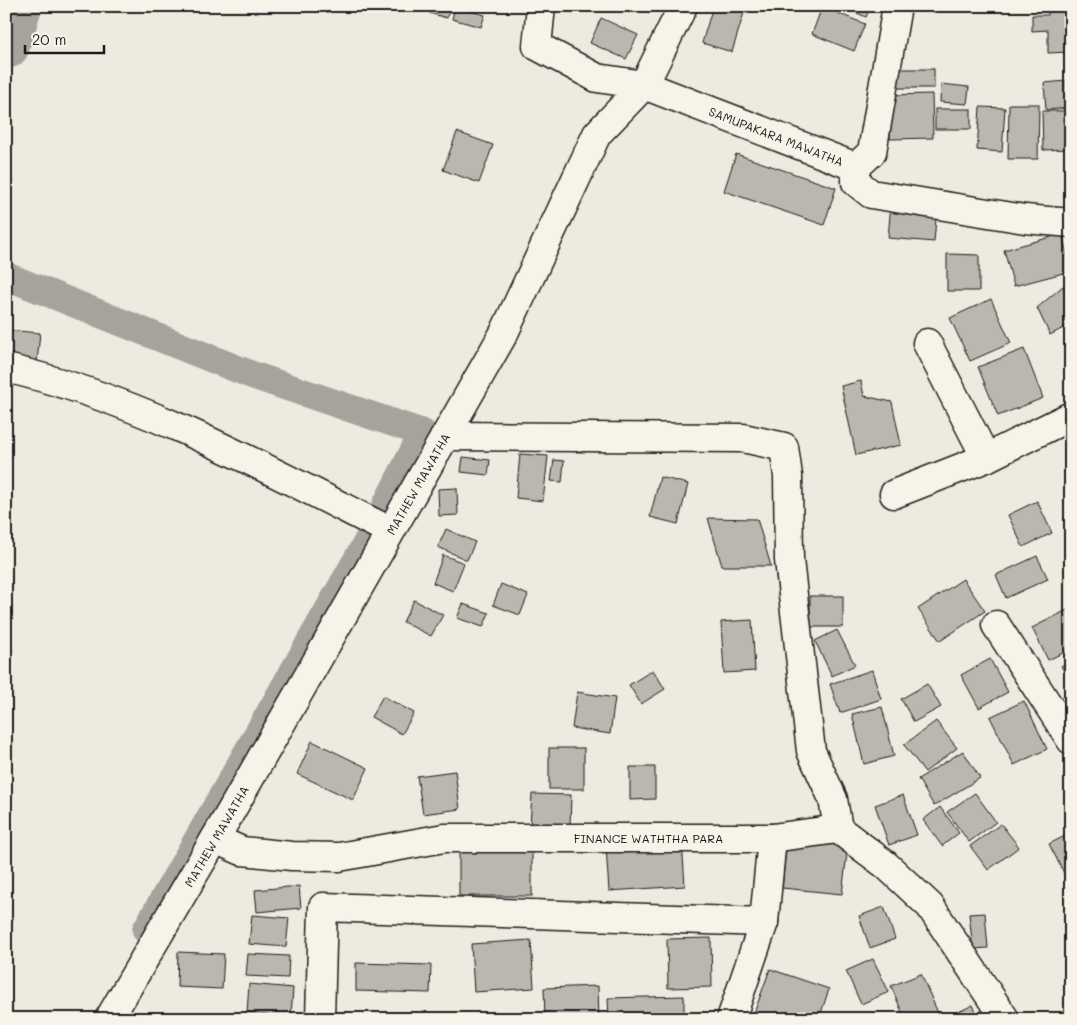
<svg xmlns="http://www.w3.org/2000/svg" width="1077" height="1025" viewBox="0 0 1077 1025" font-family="Mali,sans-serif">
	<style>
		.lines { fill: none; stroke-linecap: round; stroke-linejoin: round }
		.canal { stroke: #a6a39d; stroke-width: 28 }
		.river { stroke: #a6a39d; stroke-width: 48 }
		.building { fill: #bab7af; stroke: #1c1c1c }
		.street-casing { stroke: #1c1c1c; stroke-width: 31 }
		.street { stroke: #f7f3e8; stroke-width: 28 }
		.labels { text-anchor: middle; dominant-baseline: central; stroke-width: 4.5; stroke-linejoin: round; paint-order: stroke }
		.street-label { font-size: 12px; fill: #1c1c1c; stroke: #f7f3e8 }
	</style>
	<rect width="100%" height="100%" fill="#eeeae0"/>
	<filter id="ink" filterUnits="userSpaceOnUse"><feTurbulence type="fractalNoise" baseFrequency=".02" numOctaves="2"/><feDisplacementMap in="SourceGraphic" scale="10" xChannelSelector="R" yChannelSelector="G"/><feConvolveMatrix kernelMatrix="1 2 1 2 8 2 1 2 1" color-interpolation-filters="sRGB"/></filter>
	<g filter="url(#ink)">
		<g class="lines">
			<g class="canal">
				<path d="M6 276 252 375 423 433 386 505"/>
				<path d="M146 930 371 535"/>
			</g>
			<path class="river" d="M6 45 18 6"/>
		</g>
		<g class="building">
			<path d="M350 6H391L390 14Z"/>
			<path d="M431 6H450L447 18 429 13Z"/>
			<path d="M713 6H746L732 52 702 43Z"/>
			<path d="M841 6H871L866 17Z"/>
			<path d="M455 7 485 15 481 27 452 19Z"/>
			<path d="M822 7 865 24 854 51 812 34Z"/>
			<path d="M1071 8V52L1048 53V30L1032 31V15H1048V9Z"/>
			<path d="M601 18 638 35 626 59 590 43Z"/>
			<rect x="896" y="69" width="38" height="19"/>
			<path d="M1066 81 1068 108 1046 110 1044 83Z"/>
			<path d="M941 84 969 87 967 104 940 102Z"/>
			<path d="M932 94 933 138 890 139 889 95Z"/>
			<path d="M1009 104H1039L1038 159H1008Z"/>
			<path d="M980 107 1005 108 1002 152 977 150Z"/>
			<rect x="935" y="109" width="36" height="20"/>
			<path d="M1042 111H1068L1069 149 1043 150Z"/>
			<path d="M457 132 493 145 479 183 443 170Z"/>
			<path d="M736 154 836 188 824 225 724 191Z"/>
			<path d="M891 203 937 207 934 242 888 238Z"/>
			<path d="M1062 234 1071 271 1014 286 1004 250Z"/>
			<path d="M947 254 979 255V291H947Z"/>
			<path d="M1063 286 1071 302V324L1050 335 1037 308Z"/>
			<path d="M991 299 1011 343 970 361 950 318Z"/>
			<path d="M6 330 40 333 37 362 6 359Z"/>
			<path d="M1024 349 1043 398 998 416 978 367Z"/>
			<path d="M861 381 864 396 892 402 901 445 856 455 841 386Z"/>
			<path d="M520 454 548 456 543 501 516 498Z"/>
			<path d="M463 457 490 460 488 475 461 472Z"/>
			<path d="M554 460 564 461 562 482 551 481Z"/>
			<path d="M660 477 688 484 678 524 650 517Z"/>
			<path d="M457 488 458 515 439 516 438 489Z"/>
			<path d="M1037 501 1052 533 1023 547 1008 515Z"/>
			<path d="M708 518 757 519 771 566H722Z"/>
			<path d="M446 529 475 542 467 560 438 547Z"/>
			<path d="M443 555 464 563 453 591 433 583Z"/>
			<path d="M1037 556 1048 579 1006 598 996 575Z"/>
			<path d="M963 579 985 611 940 641 918 609Z"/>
			<path d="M501 584 528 595 520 615 493 605Z"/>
			<rect x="810" y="596" width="33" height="31"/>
			<path d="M414 600 443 615 431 636 403 622Z"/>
			<path d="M463 604 489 613 483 627 457 618Z"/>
			<path d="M1071 608V649L1048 660 1032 628Z"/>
			<path d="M752 620 755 671 724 673 721 622Z"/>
			<path d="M837 630 855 665 832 676 815 641Z"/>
			<path d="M990 659 1008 692 979 708 961 675Z"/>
			<path d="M1071 660V682L1061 666Z"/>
			<path d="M653 670 665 689 641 704 629 685Z"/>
			<path d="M872 670 881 699 840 713 830 684Z"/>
			<path d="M927 684 941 707 914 722 901 699Z"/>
			<path d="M577 692 615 698 610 734 572 728Z"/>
			<path d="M383 696 414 713 402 734 371 717Z"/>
			<path d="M1024 701 1047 749 1014 765 990 717Z"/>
			<path d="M882 707 894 756 864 764 852 714Z"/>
			<path d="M936 721 957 748 925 772 904 745Z"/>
			<path d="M312 741 368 768 353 800 297 774Z"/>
			<rect x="549" y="748" width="35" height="41"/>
			<path d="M963 751 980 778 934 806 918 779Z"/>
			<path d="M630 767H655V799L630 800Z"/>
			<path d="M455 771 460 809 423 814 417 776Z"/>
			<path d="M975 793 996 822 969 842 947 812Z"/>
			<path d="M532 794 571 795 570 827 530 826Z"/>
			<path d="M903 795 917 835 889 845 875 805Z"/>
			<path d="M940 807 959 833 942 846 923 820Z"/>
			<path d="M1001 824 1019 847 988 870 970 846Z"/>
			<path d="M1071 833V872L1065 875 1049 844Z"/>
			<path d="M787 838 848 845 842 894 782 888Z"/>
			<path d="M682 841 685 886 609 891 606 847Z"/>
			<rect x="459" y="850" width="73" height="46"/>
			<path d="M299 886 301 908 257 912 255 890Z"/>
			<path d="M884 907 895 939 870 948 859 916Z"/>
			<path d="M985 913 988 948 973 949 969 914Z"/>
			<path d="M252 915 289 918 286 947 249 944Z"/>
			<path d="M711 938 712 987 668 988 667 939Z"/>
			<path d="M531 940 534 988 474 992 471 944Z"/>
			<path d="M178 952 224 954 222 989 177 987Z"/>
			<path d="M248 954 289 956 288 978 246 976Z"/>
			<path d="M873 959 889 992 861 1004 846 971Z"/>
			<path d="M356 963 431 965 430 993 356 991Z"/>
			<path d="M770 969 829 989 819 1019H752Z"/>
			<path d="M921 974 938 1013 925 1019H905L891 986Z"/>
			<path d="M249 984 293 988 291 1017 247 1013Z"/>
			<path d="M598 986 599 1019H545L544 988Z"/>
			<path d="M684 996V1019H609L608 998Z"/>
			<path d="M973 1005 979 1019H954L952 1015Z"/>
		</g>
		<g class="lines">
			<g class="street-casing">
				<g id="street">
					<path id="s1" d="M683 6 644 85 856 167V182L871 194 1025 219 1071 223"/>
					<path d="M856 167 872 152 897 6"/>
					<path d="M927 343 986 458"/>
					<path d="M6 368C142 400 267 469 390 531"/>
					<path d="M445 436 743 438 784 447 788 476 789 560 811 751 833 799 838 829 886 865 930 906 1005 1019"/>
					<path d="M894 494 986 458 1071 416"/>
					<path d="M996 625 1071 740"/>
					<path id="s2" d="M215 839 242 851 292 856 339 857 444 838H772L838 829"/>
					<path id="s3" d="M109 1019 230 813 504 333 597 134 644 85 597 78 537 46 541 6"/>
					<path d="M320 1019 323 907 764 922"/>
					<path d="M731 1019 764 922 772 838"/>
				</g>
			</g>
			<use href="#street" class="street"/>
		</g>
	</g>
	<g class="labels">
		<g class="street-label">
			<text stroke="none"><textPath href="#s1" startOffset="230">SAMUPAKARA MAWATHA</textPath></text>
			<text stroke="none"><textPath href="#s3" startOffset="618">MATHEW MAWATHA</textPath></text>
			<text stroke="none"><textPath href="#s3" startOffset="212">MATHEW MAWATHA</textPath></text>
			<text stroke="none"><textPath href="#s2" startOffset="438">FINANCE WATHTHA PARA</textPath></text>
		</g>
	</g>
	<rect width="1077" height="1025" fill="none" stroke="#f7f3e8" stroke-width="25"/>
	<rect x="12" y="12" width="1052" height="1000" fill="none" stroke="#1c1c1c" stroke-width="2" filter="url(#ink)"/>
	<path d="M25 45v8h79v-8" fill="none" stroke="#1c1c1c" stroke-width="2.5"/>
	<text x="32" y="45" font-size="15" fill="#1c1c1c" stroke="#f7f3e8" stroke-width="4" paint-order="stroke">20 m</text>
</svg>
